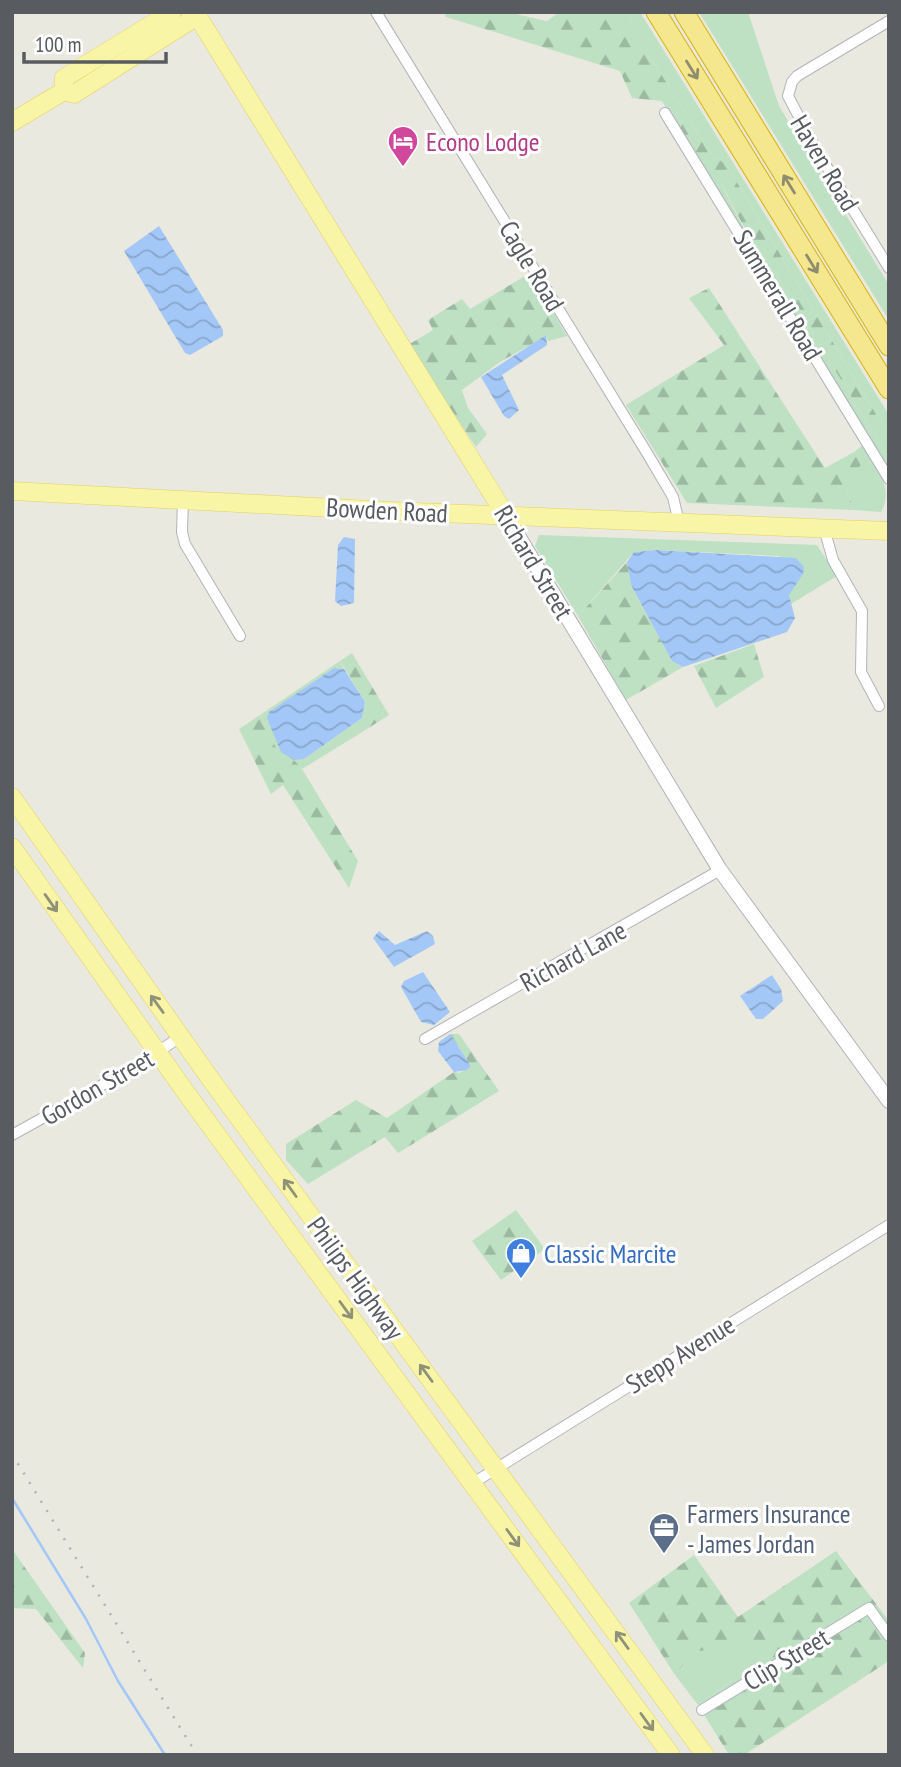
<svg xmlns="http://www.w3.org/2000/svg" width="901" height="1767" viewBox="0 0 901 1767" font-family="'PT Sans Narrow',sans-serif">
	<style>
		.grass { fill: #bde1c2 }
		.forest { fill: url(#forest-firs) }
		.water { fill: url(#water-waves) }
		.lines { fill: none; stroke-linecap: round; stroke-linejoin: round }
		.stream { stroke: #a3c8f7; stroke-width: 2.5 }
		.minor-casing { stroke: #b2b5ba; stroke-width: 12 }
		.tertiary-casing { stroke: #b2b5ba; stroke-width: 16 }
		.primary-casing { stroke: #e5d05e; stroke-width: 19 }
		.motorway-casing { stroke: #d8b312; stroke-width: 21 }
		.minor { stroke: #fff; stroke-width: 10 }
		.tertiary { stroke: #fff; stroke-width: 14 }
		.primary { stroke: #f8f5a7; stroke-width: 18 }
		.motorway { stroke: #f4e78d; stroke-width: 19 }
		.rail { stroke: #b0b1b1; stroke-width: 2.5; stroke-dasharray: 2 9; stroke-linecap: butt }
		.oneway { stroke: #8f8c70 }
		.oneway2 { stroke: #909179 }
		.labels { text-anchor: middle; dominant-baseline: central; stroke-width: 6; stroke-linejoin: round; paint-order: stroke }
		.hotel-label { font-size: 26px; fill: #b23c85; stroke: #fff; text-anchor: start }
		.street-label { font-size: 26px; fill: #585b60; stroke: #fff }
		.shop-label { font-size: 26px; fill: #366cbe; stroke: #fff; text-anchor: start }
		.service-label { font-size: 26px; fill: #4e5e75; stroke: #fff; text-anchor: start }
	</style>
	<defs>
		<pattern id="forest-firs" width="22" height="20" patternUnits="userSpaceOnUse" patternTransform="scale(1.75)"><rect width="22" height="20" fill="#bde1c2"/><path d="M5 1l3.5 6h-7zM16 11l3.5 6h-7z" fill="#9cb9a1"/></pattern>
		<pattern id="water-waves" width="16" height="10" patternUnits="userSpaceOnUse" patternTransform="scale(1.75)"><rect width="16" height="10" fill="#a3c8f7"/><path d="M0 5q4-4 8 0t8 0" fill="none" stroke="#88a5cb"/></pattern>
	</defs>
	<rect width="100%" height="100%" fill="#eae9e0"/>
	<g class="grass">
		<path d="M625 12H640L889 415V436L726 164 712 156 653 61 621 32 632 21Z"/>
		<path d="M699 12H748L779 106 889 285V320Z"/>
		<path d="M711 182H720L764 267 773 269 889 458V471Z"/>
		<path d="M863 445C875 465 895 488 881 512L854 510 844 482 864 461 854 452Z"/>
		<path d="M539 535 817 545 837 576 791 604 789 595 794 584 779 556 657 550 634 552 578 616 535 546Z"/>
		<path d="M340 661 344 669 334 668 270 712 304 759 352 725 359 734 302 769 294 760 282 761 260 715Z"/>
		<path d="M748 1643 759 1661 698 1705 675 1675 693 1652Z"/>
	</g>
	<g class="forest">
		<path d="M444 12H507L547 21 559 12H625L632 21 622 32 653 61 712 156 726 164 889 436V458L773 269 765 267 721 183 711 182 662 101 632 98 620 71 446 17Z"/>
		<path d="M530 273 567 336 548 341 546 336 500 362 462 390 468 408 487 434 476 447 408 345 433 330 428 320 462 299 470 309Z"/>
		<path d="M709 288 825 468 854 452 865 461 844 482 854 510 687 503 626 405 724 345 689 298Z"/>
		<path d="M627 562 631 585 672 661 683 667 626 700 578 616Z"/>
		<path d="M754 644 764 677 716 708 694 666Z"/>
		<path d="M352 653 389 715 359 734 352 725 362 718 365 702 340 661Z"/>
		<path d="M260 715 282 760H294L302 769 358 861 349 888 283 785 271 794 239 729Z"/>
		<path d="M450 1034H459L499 1091 398 1153 385 1137 308 1184 286 1160V1144L356 1100 387 1118 454 1072 459 1073 471 1066Z"/>
		<path d="M516 1210 545 1249 501 1280 472 1241Z"/>
		<path d="M12 1549 85 1653 83 1668 36 1609 12 1608Z"/>
		<path d="M836 1551 889 1621V1661L744 1755H729L698 1705 759 1661 748 1644 693 1652 675 1675 629 1603 694 1555 738 1617Z"/>
	</g>
	<g class="water">
		<path d="M159 226 223 330V336L190 355 185 353 124 251Z"/>
		<path d="M546 335 547 345 502 375 519 410 509 419 504 416 481 377Z"/>
		<path d="M344 537 355 539 354 603 341 606 335 601 338 545Z"/>
		<path d="M657 550 796 558 804 567 803 574 789 595 795 618 787 632 683 667 672 661 631 585 627 562 634 552Z"/>
		<path d="M334 668 344 669 365 702 362 718 304 759 294 760 281 752 267 718 269 712Z"/>
		<path d="M379 931 395 945 427 931 433 936 435 944 394 967 373 938Z"/>
		<path d="M423 972 450 1012 434 1025 421 1022 401 987 404 981Z"/>
		<path d="M772 975 781 989 783 1001 763 1019H756L740 996Z"/>
		<path d="M450 1034 471 1066 467 1070 454 1072 438 1051 439 1042Z"/>
	</g>
	<g class="lines">
		<path class="stream" d="M12 1498 86 1619 118 1681 165 1755"/>
		<g class="minor-casing">
			<g id="minor">
				<path d="M376 12 647 453 673 497 679 523"/>
				<path d="M889 21 797 76 792 82 788 96 817 151 889 268"/>
				<path d="M665 113 889 479"/>
				<path d="M183 500 182 532 185 544 240 636"/>
				<path d="M824 528 833 560 862 611 861 672 879 706"/>
				<path d="M425 1039 720 870"/>
				<path d="M12 1135 140 1064 180 1037"/>
				<path d="M473 1483 889 1225"/>
				<path d="M702 1710 869 1608 889 1636"/>
			</g>
		</g>
		<g class="tertiary-casing">
			<path id="tertiary" d="M506 516 720 870 889 1101"/>
		</g>
		<g class="primary-casing">
			<g id="primary">
				<path d="M195 12 506 516"/>
				<path d="M64 91V78L172 12"/>
				<path d="M12 122 64 91 74 94 85 87 188 22 193 12"/>
				<path d="M12 491 390 511 889 531"/>
				<path d="M12 797 209 1077 705 1755"/>
				<path d="M12 847 187 1094 671 1755"/>
			</g>
		</g>
		<g class="motorway-casing">
			<g id="motorway">
				<path d="M656 12 889 389"/>
				<path d="M684 12 889 346"/>
			</g>
		</g>
		<use href="#minor" class="minor"/>
		<use href="#tertiary" class="tertiary"/>
		<use href="#primary" class="primary"/>
		<use href="#motorway" class="motorway"/>
		<path class="rail" d="M12 1454 197 1755"/>
	</g>
	<defs><path id="oneway-shaft" d="M-6 0H5M1.5-3L5.5 0L1.5 3" fill="none" stroke-width="1.6" stroke-linecap="round" stroke-linejoin="round" transform="scale(1.75)"/></defs>
	<g class="oneway">
		<use href="#oneway-shaft" transform="translate(692 70) rotate(58)"/>
		<use href="#oneway-shaft" transform="translate(789 184) rotate(-122)"/>
		<use href="#oneway-shaft" transform="translate(812 264) rotate(58)"/>
	</g>
	<g class="oneway2">
		<use href="#oneway-shaft" transform="translate(51 903) rotate(55)"/>
		<use href="#oneway-shaft" transform="translate(157 1004) rotate(-126)"/>
		<use href="#oneway-shaft" transform="translate(290 1188) rotate(-126)"/>
		<use href="#oneway-shaft" transform="translate(346 1310) rotate(54)"/>
		<use href="#oneway-shaft" transform="translate(426 1373) rotate(-126)"/>
		<use href="#oneway-shaft" transform="translate(513 1538) rotate(54)"/>
		<use href="#oneway-shaft" transform="translate(622 1640) rotate(-126)"/>
		<use href="#oneway-shaft" transform="translate(647 1722) rotate(54)"/>
	</g>
	<defs>
		<g id="hotel-pin" transform="scale(1.575)"><path d="M0 17L-7.5 6A9.5 9.5 0 1 1 7.5 6Z" fill="#d1479c" stroke="#fff"/><path d="M-6-4.5h1.5V1H6V5H4.5V3h-9V5H-6ZM-4 0a1.8 1.8 0 1 1 3.6 0ZM.5 0V-2.5h3Q6-2.5 6 0Z" fill="#fff"/></g>
		<g id="shop-pin" transform="scale(1.575)"><path d="M0 17L-7.5 6A9.5 9.5 0 1 1 7.5 6Z" fill="#3f7fe0" stroke="#fff"/><path d="M-5-2.5h2.3a2.7 3.5 0 0 1 5.4 0H5L5.5 6h-11ZM-1.5-2.5h3a1.5 2.3 0 0 0-3 0Z" fill="#fff"/></g>
		<g id="office-pin" transform="scale(1.575)"><path d="M0 17L-7.5 6A9.5 9.5 0 1 1 7.5 6Z" fill="#5c6f8a" stroke="#fff"/><path d="M-6-3h4V-5.5h4V-3h4V5H-6ZM-1-4.5V-3h2v-1.5ZM-6 0V1H6V0Z" fill="#fff"/></g>
	</defs>
	<g fill-rule="evenodd">
		<use href="#hotel-pin" x="403" y="141"/>
		<use href="#shop-pin" x="521" y="1253"/>
		<use href="#office-pin" x="664" y="1528"/>
	</g>
	<g class="labels">
		<g class="hotel-label">
			<text x="426" y="141">Econo Lodge</text>
		</g>
		<g class="street-label">
			<text transform="translate(825 163) rotate(59)">Haven Road</text>
			<text transform="translate(532 266) rotate(59)">Cagle Road</text>
			<text transform="translate(778 295) rotate(59)">Summerall Road</text>
			<text transform="translate(387 510) rotate(3)">Bowden Road</text>
			<text transform="translate(534 562) rotate(59)">Richard Street</text>
			<text transform="translate(573 956) rotate(-29)">Richard Lane</text>
			<text transform="translate(97 1087) rotate(-30)">Gordon Street</text>
			<text transform="translate(356 1278) rotate(54)">Philips Highway</text>
			<text transform="translate(680 1354) rotate(-32)">Stepp Avenue</text>
			<text transform="translate(786 1659) rotate(-31)">Clip Street</text>
		</g>
		<g class="shop-label">
			<text x="544" y="1253">Classic Marcite</text>
		</g>
		<g class="service-label">
			<text x="687" y="1513">Farmers Insurance<tspan x="687" dy="30">- James Jordan</tspan></text>
		</g>
	</g>
	<rect width="901" height="1767" fill="none" stroke="#585b60" stroke-width="28"/>
	<path d="M24 52v10h142v-10" fill="none" stroke="#585b60" stroke-width="3.5"/>
	<text x="35" y="52" font-size="21" fill="#585b60" stroke="#ffffff" stroke-width="5" paint-order="stroke">100 m</text>
</svg>
